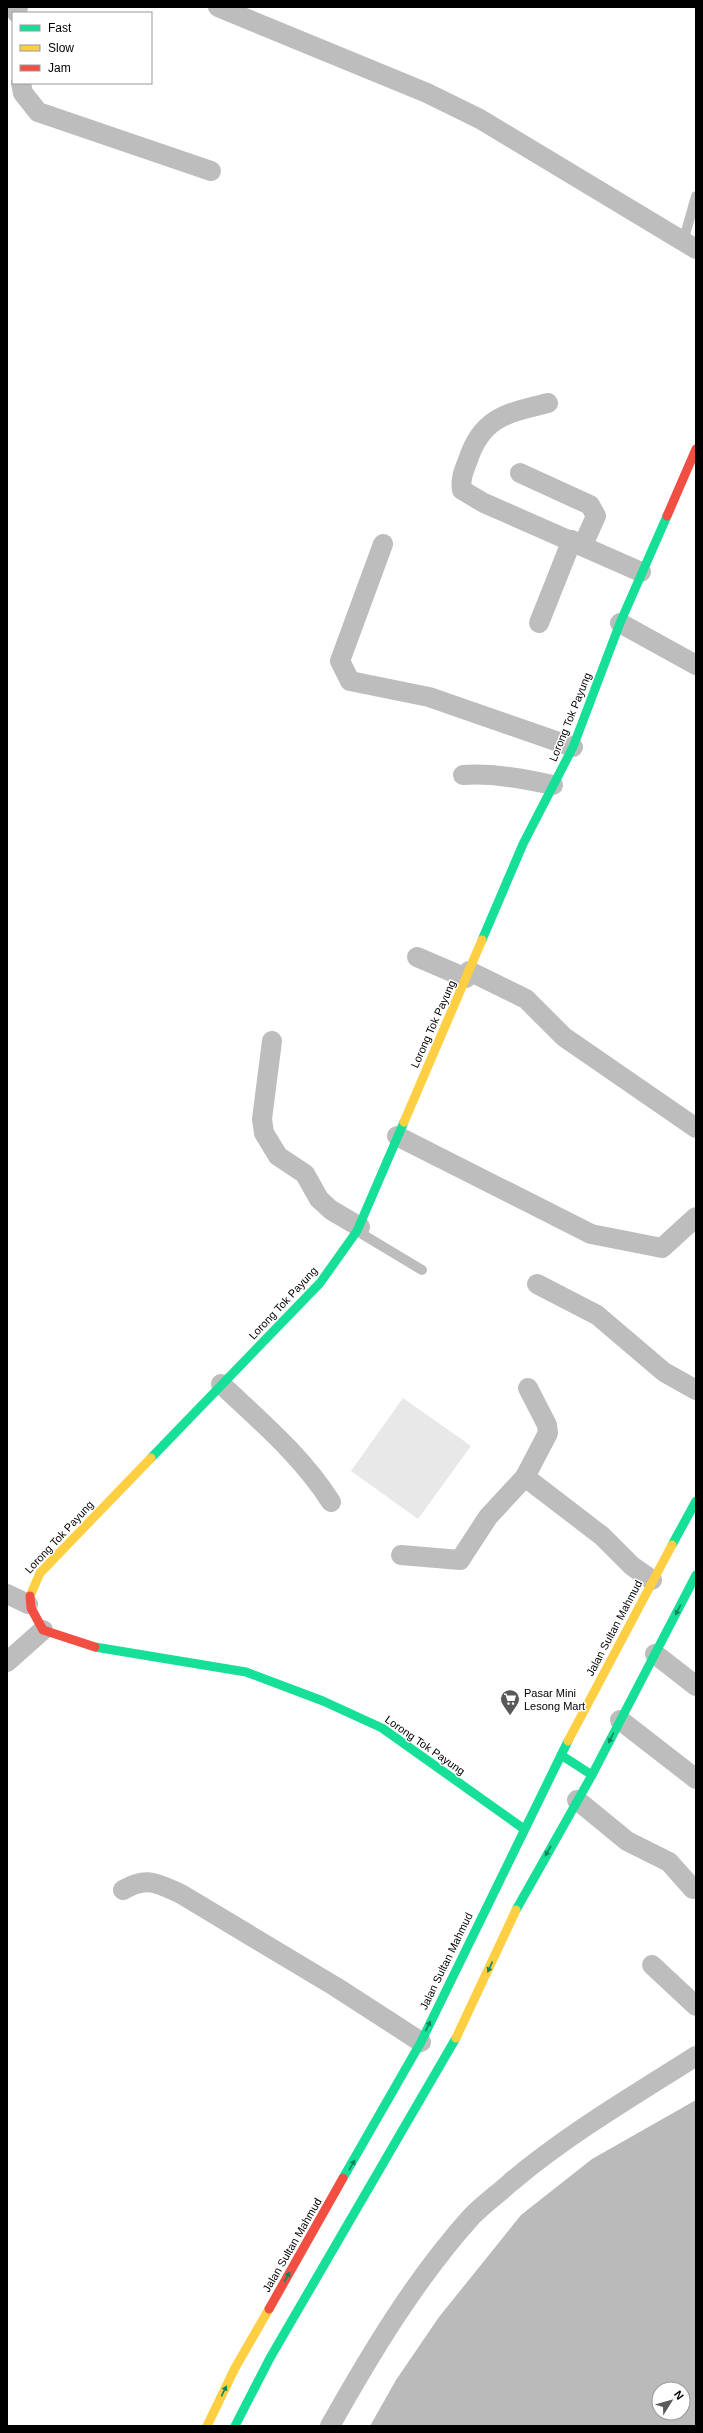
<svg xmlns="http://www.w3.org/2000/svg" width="703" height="2433" viewBox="0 0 703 2433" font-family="Helvetica,sans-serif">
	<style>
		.green { fill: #e8e8e8 }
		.water { fill: #bababa; fill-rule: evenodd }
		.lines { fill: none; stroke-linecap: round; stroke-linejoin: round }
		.lane { stroke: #bdbdbd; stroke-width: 10 }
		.street { stroke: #bdbdbd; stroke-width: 20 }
		.fast { stroke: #16e098; stroke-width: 9 }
		.slow { stroke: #ffcf43; stroke-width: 9 }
		.jam { stroke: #f24e42; stroke-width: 9 }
		.oneway { fill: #0d865b }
		.labels { text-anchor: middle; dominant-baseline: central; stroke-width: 3; stroke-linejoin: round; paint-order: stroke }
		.street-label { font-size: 11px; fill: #000; stroke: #fff }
		.poi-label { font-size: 11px; fill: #000; stroke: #fff; text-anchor: start }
	</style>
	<rect width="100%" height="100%" fill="#fff"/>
	<path class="green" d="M403 1398 471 1446 418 1519 351 1471Z"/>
	<path class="water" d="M696 2100V2426H370L396 2380 439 2317 521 2215 592 2159ZM659 2389H683V2413H659Z"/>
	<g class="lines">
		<g class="lane">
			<path d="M683 242 696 196"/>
			<path d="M357 1231 422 1270"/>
		</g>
		<g class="street">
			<path d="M218 7 427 93 480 119 696 249"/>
			<path d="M17 13 18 7"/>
			<path d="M21 83 23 93 38 112 211 171"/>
			<path d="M548 403C507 413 482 417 468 460 464 470 460 479 462 490L484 503 641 572"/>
			<path d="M520 473 590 505 596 516 583 545"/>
			<path d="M383 544 340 661 350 681 429 697 573 747"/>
			<path d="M539 623 572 540"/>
			<path d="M620 623 696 665"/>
			<path d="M463 775C494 773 524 779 553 785"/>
			<path d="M417 957 466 978"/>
			<path d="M469 971 526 999 564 1037 696 1128"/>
			<path d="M272 1041 262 1119 264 1133 278 1156 305 1174 319 1199 331 1210 360 1227"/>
			<path d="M397 1136 591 1234 662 1248 696 1217"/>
			<path d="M537 1284 597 1315 664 1372 696 1390"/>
			<path d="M221 1384C260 1421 302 1456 331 1502"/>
			<path d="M528 1388 547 1425 548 1433 525 1477 602 1536 632 1566 652 1580"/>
			<path d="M401 1555 460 1560 488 1517 525 1477"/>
			<path d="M7 1594 28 1604"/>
			<path d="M655 1654 696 1686"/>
			<path d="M7 1662 43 1630"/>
			<path d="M620 1720 696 1779"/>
			<path d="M577 1800 627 1841 669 1862 693 1889"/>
			<path d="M123 1890C147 1876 157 1883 181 1894L336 1987 421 2042"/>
			<path d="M652 1965 696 2006"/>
			<path d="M330 2426C371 2353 416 2278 472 2216 484 2204 499 2193 511 2182 568 2134 633 2096 696 2056"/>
		</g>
		<g class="fast">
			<path d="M482 940 523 844 573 747 620 623 667 516"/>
			<path d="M151 1458 320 1283 357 1231 404 1122"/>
			<path d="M672 1545 696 1501"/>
			<path d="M95 1647 246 1672 323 1701 382 1728 524 1829"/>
			<path d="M561 1755 592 1775"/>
			<path d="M516 1910 592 1775 696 1575"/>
			<path d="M343 2178 421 2042 568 1741"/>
			<path d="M235 2426 270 2358 456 2038"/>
		</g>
		<g class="slow">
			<path d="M404 1122 482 940"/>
			<path d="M30 1596 40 1573 151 1458"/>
			<path d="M568 1741 672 1545"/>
			<path d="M456 2038 516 1910"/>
			<path d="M207 2426 235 2368 269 2309"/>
		</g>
		<g class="jam">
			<path d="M667 516 696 449"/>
			<path d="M30 1596 31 1608 43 1630 95 1647"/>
			<path d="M269 2309 343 2178"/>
		</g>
	</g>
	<defs><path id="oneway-solid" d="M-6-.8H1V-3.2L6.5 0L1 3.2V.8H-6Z"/></defs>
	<g class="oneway">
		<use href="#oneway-solid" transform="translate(678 1610) rotate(118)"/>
		<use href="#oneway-solid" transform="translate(611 1738) rotate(117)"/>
		<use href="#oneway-solid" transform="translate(548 1851) rotate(120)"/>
		<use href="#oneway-solid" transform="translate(490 1967) rotate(114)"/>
		<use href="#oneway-solid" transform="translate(428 2026) rotate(-64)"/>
		<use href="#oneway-solid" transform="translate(352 2165) rotate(-60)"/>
		<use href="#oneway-solid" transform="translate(287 2277) rotate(-60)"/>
		<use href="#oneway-solid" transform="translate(224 2391) rotate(-64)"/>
	</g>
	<defs>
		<g id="supermarket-pin" transform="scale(1)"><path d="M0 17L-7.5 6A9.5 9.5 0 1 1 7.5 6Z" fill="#595959" stroke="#fff"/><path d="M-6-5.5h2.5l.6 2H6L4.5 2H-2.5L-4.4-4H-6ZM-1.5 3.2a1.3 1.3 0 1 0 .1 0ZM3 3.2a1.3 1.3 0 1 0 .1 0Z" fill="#fff"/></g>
	</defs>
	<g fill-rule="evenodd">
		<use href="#supermarket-pin" x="510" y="1699"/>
	</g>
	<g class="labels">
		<g class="street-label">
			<text transform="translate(570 717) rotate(-68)">Lorong Tok Payung</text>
			<text transform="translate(433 1024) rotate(-66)">Lorong Tok Payung</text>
			<text transform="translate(283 1303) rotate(-47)">Lorong Tok Payung</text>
			<text transform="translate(59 1537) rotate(-47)">Lorong Tok Payung</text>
			<text transform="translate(614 1628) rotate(-62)">Jalan Sultan Mahmud</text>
			<text transform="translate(425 1745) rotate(35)">Lorong Tok Payung</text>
			<text transform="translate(446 1961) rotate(-64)">Jalan Sultan Mahmud</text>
			<text transform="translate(292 2245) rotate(-60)">Jalan Sultan Mahmud</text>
		</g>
		<g class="poi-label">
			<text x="524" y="1693">Pasar Mini<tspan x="524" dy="13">Lesong Mart</tspan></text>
		</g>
	</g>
	<rect width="703" height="2433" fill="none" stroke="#000000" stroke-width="16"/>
	<rect x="12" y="12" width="140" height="72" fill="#ffffff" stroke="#999999"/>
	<rect x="20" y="25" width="20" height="6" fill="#16e098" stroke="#999999"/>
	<text x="48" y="32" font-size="12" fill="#000000">Fast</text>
	<rect x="20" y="45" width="20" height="6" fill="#ffcf43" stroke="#999999"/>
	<text x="48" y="52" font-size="12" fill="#000000">Slow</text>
	<rect x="20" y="65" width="20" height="6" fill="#f24e42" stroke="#999999"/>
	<text x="48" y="72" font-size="12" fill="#000000">Jam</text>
	<g transform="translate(671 2401) rotate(53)"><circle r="19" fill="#ffffff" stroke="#999999"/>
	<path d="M0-3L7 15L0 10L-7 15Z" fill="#595959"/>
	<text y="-6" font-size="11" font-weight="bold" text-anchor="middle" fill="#000000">N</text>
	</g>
</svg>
